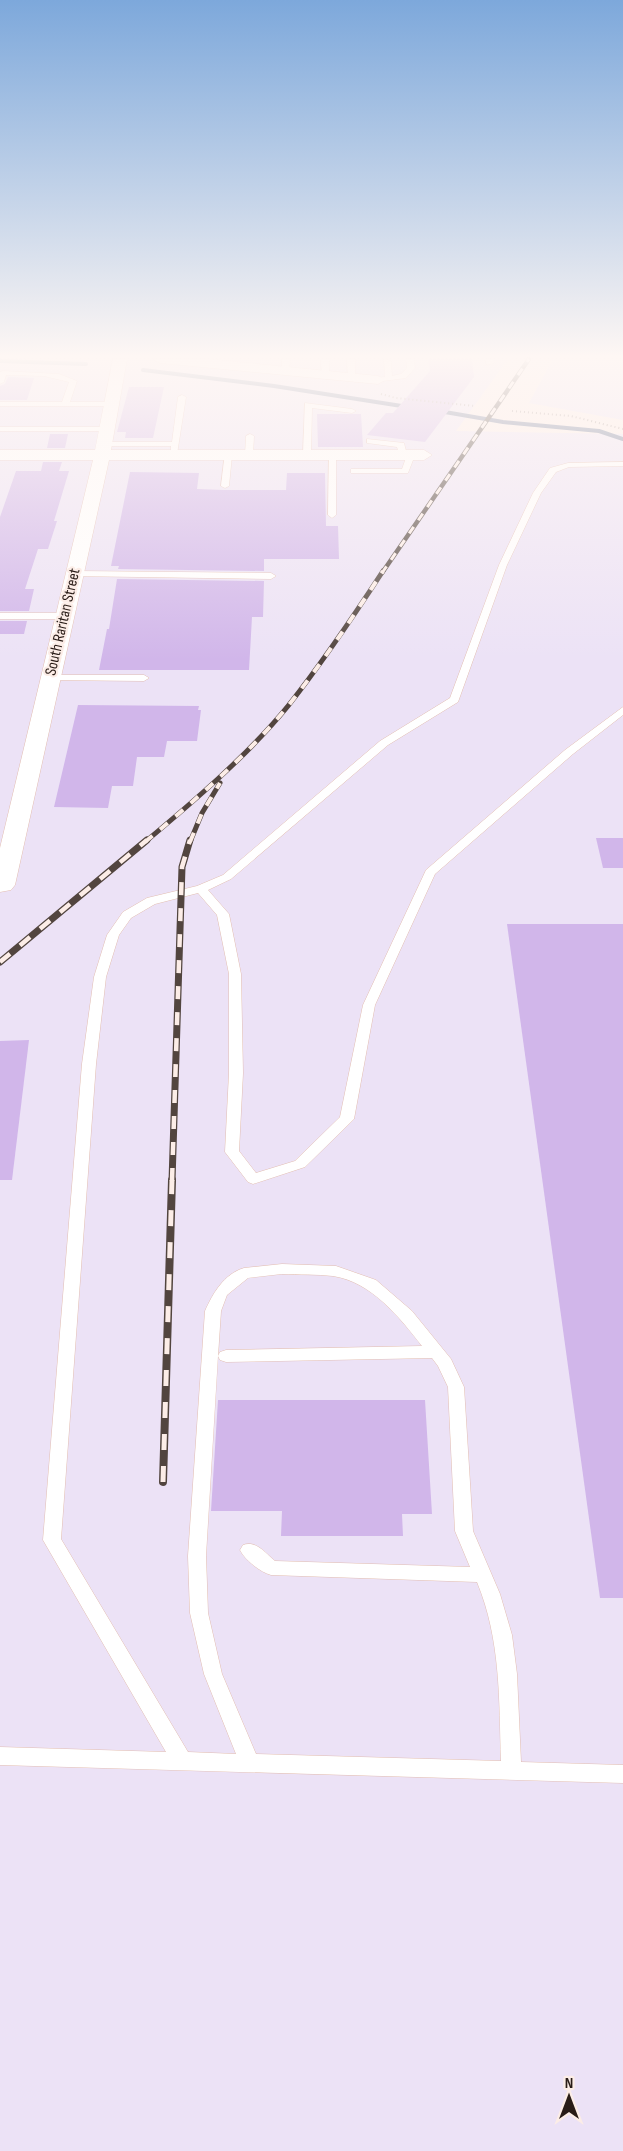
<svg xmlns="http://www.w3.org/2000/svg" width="623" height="2151" viewBox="0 0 623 2151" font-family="'Sofia Sans Condensed',sans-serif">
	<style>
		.industrial { fill: #ece2f6 }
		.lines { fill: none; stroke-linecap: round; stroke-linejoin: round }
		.stream { stroke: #647192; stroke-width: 4 }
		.building { fill: #d1b6ea }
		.service-casing { stroke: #e3beb1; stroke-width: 1 }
		.minor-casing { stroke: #e3beb1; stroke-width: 1 }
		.path { stroke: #a3958f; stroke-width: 2; stroke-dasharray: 1 3; stroke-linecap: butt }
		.service { fill: #fff; fill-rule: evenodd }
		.minor { fill: #fff; fill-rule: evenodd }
		.rail-far3-casing { stroke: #52453f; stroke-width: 4.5 }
		.rail-far2-casing { stroke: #52453f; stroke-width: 5 }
		.rail-far1-casing { stroke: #52453f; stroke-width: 7 }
		.rail-casing { stroke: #52453f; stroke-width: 8 }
		.rail-far3 { stroke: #fcede7; stroke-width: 3; stroke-dasharray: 8; stroke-linecap: butt }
		.rail-far2 { stroke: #fcede7; stroke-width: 4; stroke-dasharray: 10; stroke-linecap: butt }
		.rail-far1 { stroke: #fcede7; stroke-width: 4.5; stroke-dasharray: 13; stroke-linecap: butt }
		.rail { stroke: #fcede7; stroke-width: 5; stroke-dasharray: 16; stroke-linecap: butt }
		.labels { text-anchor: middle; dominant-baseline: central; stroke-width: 4.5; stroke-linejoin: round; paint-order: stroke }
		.far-street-label { font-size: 16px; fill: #291c17; stroke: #fcede7 }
	</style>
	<rect width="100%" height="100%" fill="#fcede7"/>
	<g class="industrial">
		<path d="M0 359H508L456 431 623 434V2151H0Z"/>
		<path d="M553 359H623V420L529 403Z"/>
	</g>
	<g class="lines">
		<g class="stream">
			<path d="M0 361 86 364"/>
			<path d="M143 370 274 386 408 407"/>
			<path d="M439 411 503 422 599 431 623 439"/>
		</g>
	</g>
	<g class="building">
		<path d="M428 359H472L474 377 425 442 367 435 386 413H393L430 371Z"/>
		<path d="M8 377 34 378 27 400H0V386L5 384Z"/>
		<path d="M129 387H164L153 438H125L126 432H117Z"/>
		<path d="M317 414H361L363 447H318Z"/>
		<path d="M50 434H68L65 448H47Z"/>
		<path d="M43 462H62L59 471H69L54 521H57L48 549H38L25 589H34L29 611H0V517L16 471H41Z"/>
		<path d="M130 472 199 473 197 489 224 490H286L287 473H325L326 526H338L339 559H264V571L118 569 119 566H111Z"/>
		<path d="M117 579 264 581 263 617H252L249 670H99L107 629H109Z"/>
		<path d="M0 621H27L24 634H0Z"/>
		<path d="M78 705 199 706 198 710H201L197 741H167L164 757H137L133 786H112L108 808 54 807Z"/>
		<path d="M596 838H623V868H603Z"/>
		<path d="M507 924H623V1598H600Z"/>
		<path d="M29 1040 12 1180H0V1041Z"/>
		<path d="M218 1400H425L432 1514H402L403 1536H281L282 1511H211Z"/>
	</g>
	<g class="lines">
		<g class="service-casing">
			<g id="service">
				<path d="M282 359H290L289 373 282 371Z"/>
				<path d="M321 359H329V377L322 375Z"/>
				<path d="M347 359H355V379L348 377Z"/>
				<path d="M384 359 391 361 392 376 401 374 407 368 406 359H414L415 368 406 378 375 382V378L385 377Z"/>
				<path d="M485 359H493L494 363 487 365Z"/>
				<path d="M3 371 59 374 77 381 70 402H111L115 404 111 406H0V402H62L69 382 44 376 6 375 4 382 0 384V372Z"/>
				<path d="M182 395 186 397 177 454H171V446H104L100 444 104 442H172L178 397Z"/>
				<path d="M305 403 352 409 356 411 352 413 312 408 311 455 307 457 303 455Z"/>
				<path d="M0 427H107L111 429 107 431H0Z"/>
				<path d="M250 434 254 436 253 455 249 457 245 455 246 436Z"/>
				<path d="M367 439 404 443 407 455 411 453 415 455 408 473H351V469H402L407 455 400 457 397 447 367 443Z"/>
				<path d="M225 453 232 455 229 486 225 488 221 486Z"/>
				<path d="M329 453 336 455V515L332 518 328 515Z"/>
				<path d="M623 462V466L569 467 556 472 541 493 507 565 458 702 388 745 231 879 208 890 229 914 241 974 243 1073 239 1151 256 1173 295 1161 340 1117 363 1005 426 870 565 750 623 707V715L573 754 435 874 375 1005 354 1119 305 1167 253 1184 248 1182 225 1152 229 1073V974L217 915 198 893 155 904 131 918 119 935 106 977 96 1064 61 1539 188 1752 236 1754 204 1674 190 1613 188 1556 205 1311C213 1293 224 1274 244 1268L282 1264 336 1266 376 1280 412 1311 451 1359 464 1387 473 1531 500 1594 512 1635 517 1674 521 1762 623 1765V1783L0 1765V1747L166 1752 43 1540 82 1064 94 977 107 935 123 912 147 898 197 886 223 875 380 741 450 698 499 565 533 493 550 468 568 463ZM282 1274C299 1275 317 1274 333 1276 372 1282 400 1318 422 1346L226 1350 220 1352 218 1356 221 1311 227 1295 248 1278ZM218 1356 220 1360 226 1362 432 1358 438 1366 448 1387 455 1531 470 1567 275 1561C265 1553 256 1540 243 1545L240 1550C245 1560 260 1572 271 1575L477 1582C501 1640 499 1700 501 1761L256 1754 222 1674 208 1613 206 1556Z"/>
				<path d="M75 571 271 573 276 576 271 579 72 576 70 574Z"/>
				<path d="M0 613H65L70 616 65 619H0Z"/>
				<path d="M50 675H144L149 678 144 681 46 680 45 678Z"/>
			</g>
		</g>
		<g class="minor-casing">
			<g id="minor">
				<path d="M113 359H127L111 450H424L432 455 424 460H109L15 885 11 890 0 892V848L93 460H0V450H95Z"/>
				<path d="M153 359H207L378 376 385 380 378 384 160 363Z"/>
			</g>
		</g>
		<g class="path">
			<path d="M381 394 396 398 475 406"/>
			<path d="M512 411 571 416 623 429"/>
		</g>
		<use href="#service" class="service"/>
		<use href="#minor" class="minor"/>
		<g class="rail-far3-casing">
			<path id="rail-far3" d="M382 573 529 359"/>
		</g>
		<g class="rail-far2-casing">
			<g id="rail-far2">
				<path d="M145 842C193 802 249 754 288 706 322 663 353 617 383 571"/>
				<path d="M190 842 202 813 220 783"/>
			</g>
		</g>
		<g class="rail-far1-casing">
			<g id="rail-far1">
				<path d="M0 962 147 840"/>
				<path d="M172 1181 182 867 190 840"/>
			</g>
		</g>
		<g class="rail-casing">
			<path id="rail" d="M163 1482 172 1180"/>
		</g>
		<use href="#rail-far3" class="rail-far3"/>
		<use href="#rail-far2" class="rail-far2"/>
		<use href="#rail-far1" class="rail-far1"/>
		<use href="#rail" class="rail"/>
	</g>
	<linearGradient id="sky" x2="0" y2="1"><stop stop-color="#7da8db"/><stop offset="0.54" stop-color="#fef7f4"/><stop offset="1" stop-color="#fef7f4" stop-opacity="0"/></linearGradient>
	<rect width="623" height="660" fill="url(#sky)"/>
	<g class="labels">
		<g class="far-street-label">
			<text transform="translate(63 622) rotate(-77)">South Raritan Street</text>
		</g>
	</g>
	<g transform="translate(569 2097)" stroke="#fcede7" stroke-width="4.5" paint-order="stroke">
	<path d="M0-4.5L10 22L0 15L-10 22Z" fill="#291c17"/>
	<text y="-9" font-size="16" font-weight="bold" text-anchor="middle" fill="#291c17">N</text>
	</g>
</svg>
